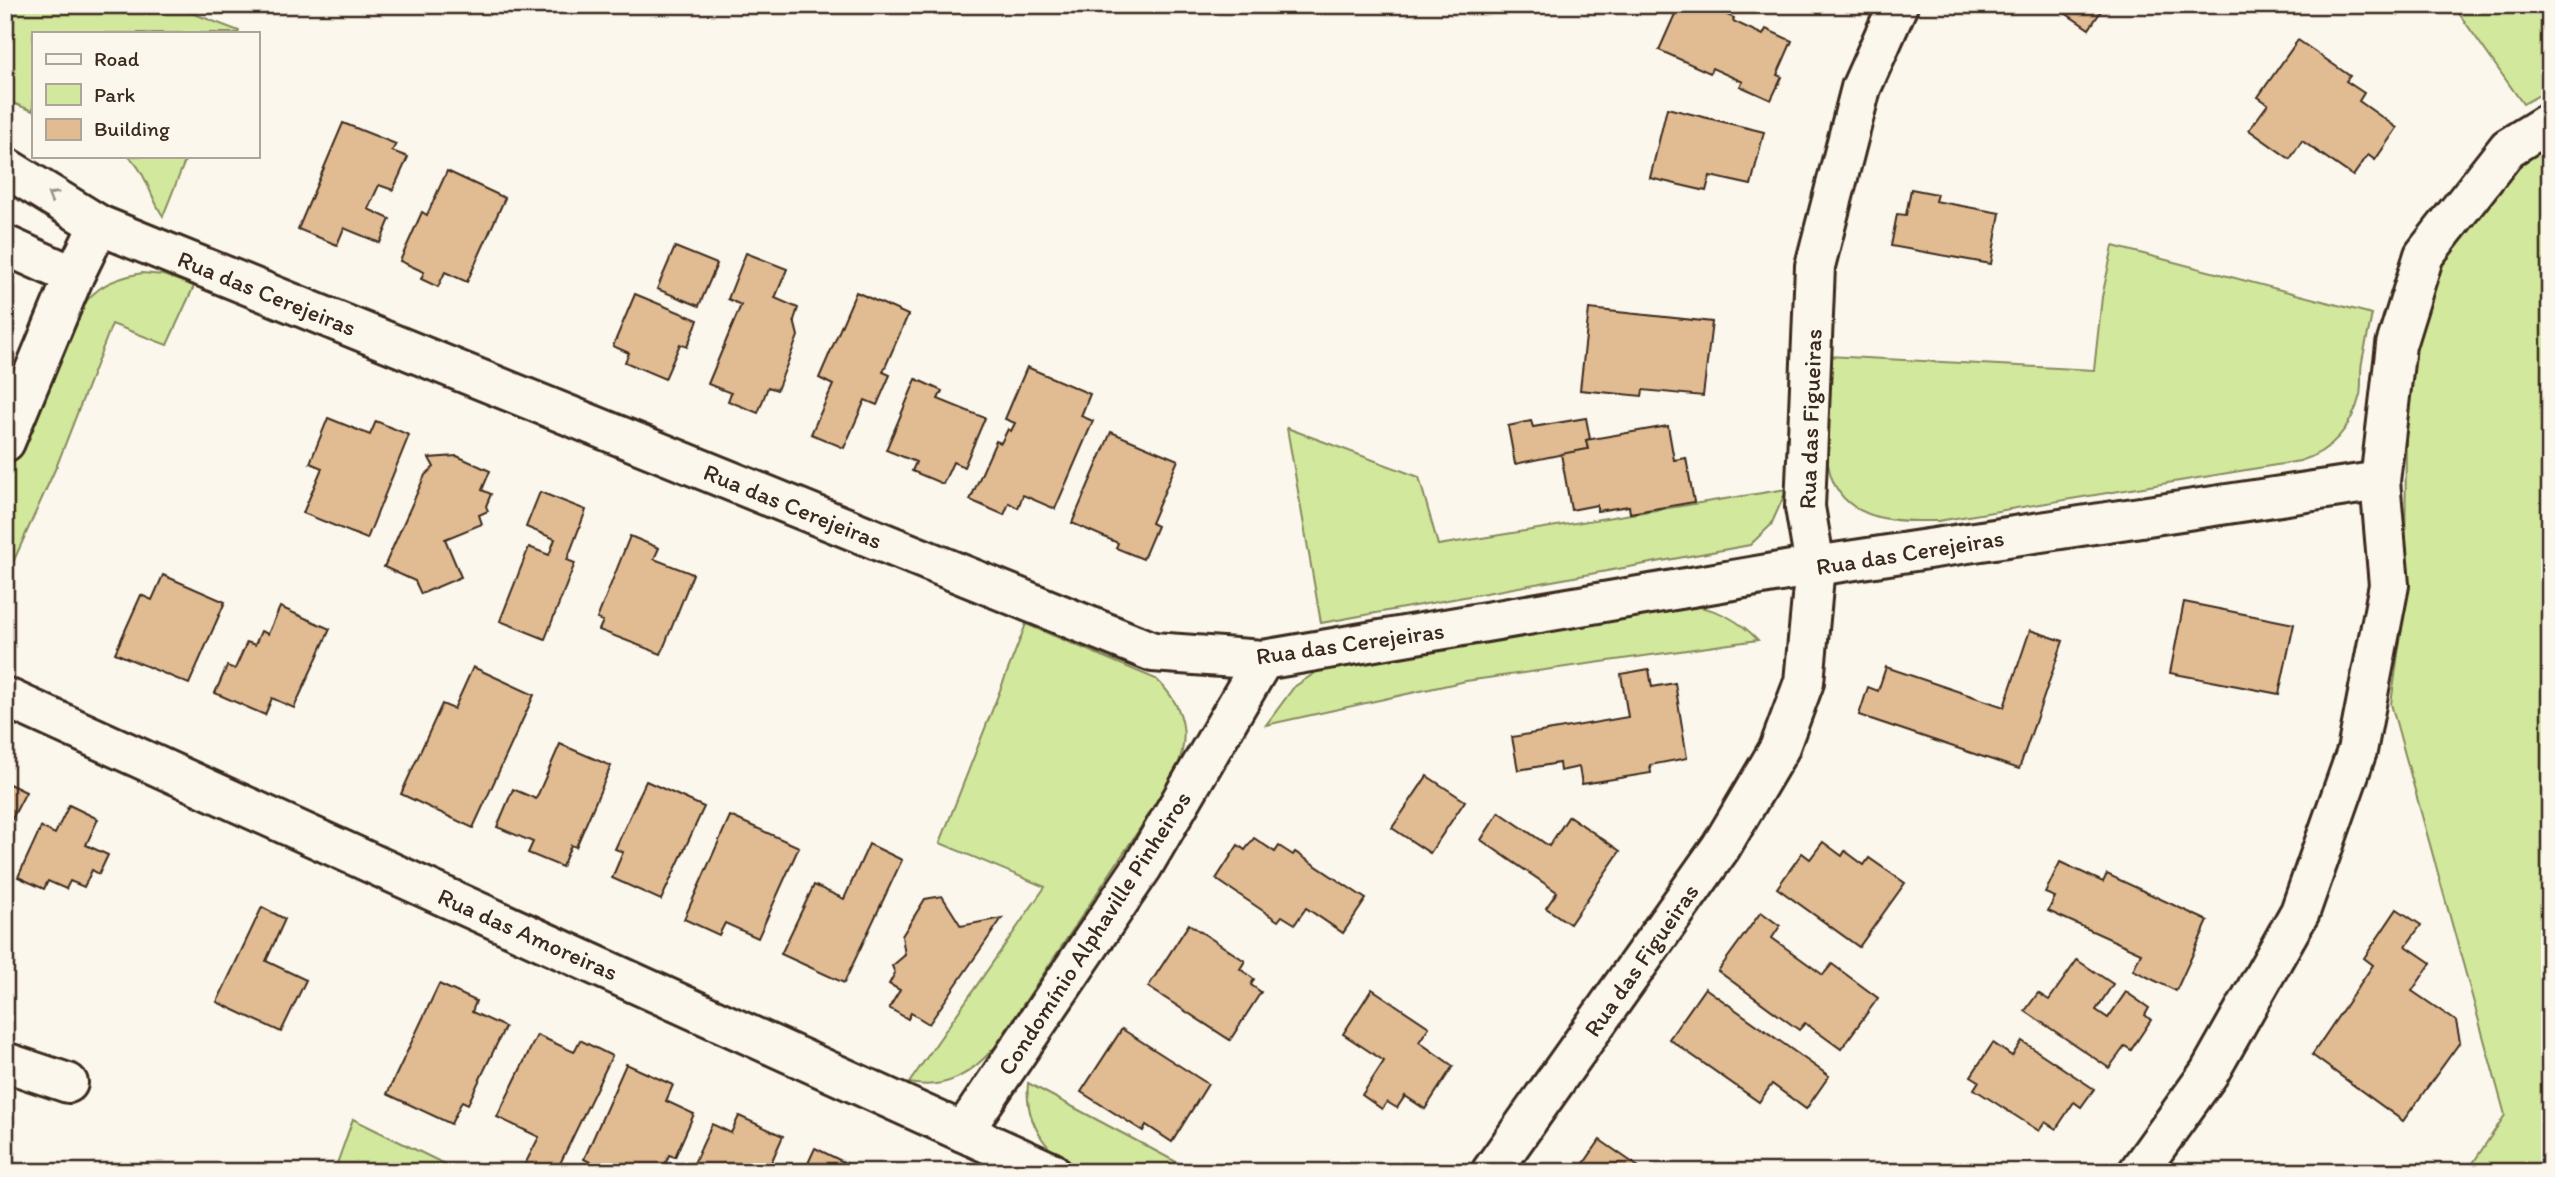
<svg xmlns="http://www.w3.org/2000/svg" width="2555" height="1177" viewBox="0 0 2555 1177" font-family="Itim,sans-serif">
	<style>
		.green { fill: #d1e89d; stroke: #86895e; stroke-width: 2 }
		.building { fill: #e1bb92; stroke: #3b2a1e; stroke-width: 2 }
		.lines { fill: none; stroke-linecap: round; stroke-linejoin: round }
		.minor-casing { stroke: #3b2a1e; stroke-width: 44 }
		.minor { stroke: #fbf7ec; stroke-width: 38 }
		.oneway { stroke: #9b9085 }
		.labels { text-anchor: middle; dominant-baseline: central; stroke-width: 6; stroke-linejoin: round; paint-order: stroke }
		.street-label { font-size: 24px; fill: #3b2a1e; stroke: #fbf7ec }
	</style>
	<rect width="100%" height="100%" fill="#fbf7ec"/>
	<filter id="ink" filterUnits="userSpaceOnUse"><feTurbulence type="fractalNoise" baseFrequency=".0143" numOctaves="2"/><feDisplacementMap in="SourceGraphic" scale="14" xChannelSelector="R" yChannelSelector="G"/><feConvolveMatrix kernelMatrix="1 2 1 2 8 2 1 2 1" color-interpolation-filters="sRGB"/></filter>
	<g filter="url(#ink)">
		<g class="green">
			<path d="M5 5H171L239 31 238 33H33V111L5 100Z"/>
			<path d="M2453 5H2550V89L2523 104Z"/>
			<path d="M2550 139V1172H2467L2505 1115 2391 704 2405 605 2406 418 2411 356 2433 282 2443 259 2521 162Z"/>
			<path d="M128 156H187L163 216C150 197 146 171 128 156Z"/>
			<path d="M2113 246 2372 314C2369 330 2365 346 2362 362 2360 373 2362 384 2360 395 2352 427 2331 452 2300 461L1938 521C1919 521 1898 522 1878 517 1825 503 1825 461 1826 416 1827 396 1827 376 1828 356L2094 370 2102 297Z"/>
			<path d="M142 273 163 275 194 286 167 345 112 324 57 465 5 580V481L71 324C89 291 105 280 142 273Z"/>
			<path d="M1287 428 1419 477 1438 545 1787 489 1771 525 1750 545 1321 623Z"/>
			<path d="M1693 606C1718 609 1741 622 1758 640L1466 681 1266 725 1294 687 1321 669Z"/>
			<path d="M1026 624 1156 679C1189 710 1191 744 1170 783L995 1047C970 1075 946 1090 909 1083L1045 887 940 843Z"/>
			<path d="M1028 1083 1195 1172C1171 1172 1148 1172 1124 1172 1114 1172 1101 1174 1091 1172 1050 1164 1024 1123 1028 1083Z"/>
			<path d="M353 1119 361 1123 461 1172H334Z"/>
		</g>
		<g class="building">
			<path d="M1679 5H1706L1734 18 1733 21 1763 35 1766 29 1792 41 1777 75 1782 77 1771 100 1740 86 1743 82 1712 68 1710 73 1659 50Z"/>
			<path d="M2053 5H2105L2089 29Z"/>
			<path d="M2298 40 2350 76 2346 81 2364 93 2359 101 2397 128 2375 160 2368 155 2353 176 2302 141 2290 159 2249 130 2268 104 2258 97Z"/>
			<path d="M1667 108 1764 132 1751 185 1710 176 1706 191 1650 178Z"/>
			<path d="M343 123 396 144 392 151 408 157 393 190 379 185 368 209 390 219 380 243 344 228 337 245 298 229Z"/>
			<path d="M447 171 505 198 467 282 445 272 438 287 421 279 424 272 400 261 422 212 427 215Z"/>
			<path d="M1911 189 1937 194 1935 201 2000 213 1991 264 1891 246 1897 214 1906 215Z"/>
			<path d="M675 247 717 264 699 306 657 289Z"/>
			<path d="M746 253 787 269 775 298 798 308 794 320 798 336 777 390 768 387 758 413 728 401 731 393 708 384 741 305 728 299Z"/>
			<path d="M856 292 908 315 883 372 890 375 877 405 865 400 844 448 811 434 833 385 819 378Z"/>
			<path d="M635 294 698 320 687 347 680 344 665 379 625 362 629 353 613 346Z"/>
			<path d="M1589 309 1712 322 1703 396 1643 390 1642 396 1580 390Z"/>
			<path d="M1027 367 1090 394 1081 416 1093 421 1055 509 1023 495 1018 508 1009 503 1004 515 970 500 996 441 1001 443 1008 429 1011 431 1015 423 1005 419Z"/>
			<path d="M916 379 942 391 938 399 985 418 964 467 953 462 943 484 912 471 916 462 886 450Z"/>
			<path d="M328 418 370 435 376 421 409 435 367 539 303 513 322 468 310 463Z"/>
			<path d="M1586 418 1590 439 1586 440 1588 449 1515 464 1508 426 1531 421 1533 427Z"/>
			<path d="M1668 426 1674 460 1686 458 1694 502 1630 513 1629 506 1597 511V505L1571 510 1561 454 1588 449 1586 440Z"/>
			<path d="M1111 432 1178 460 1151 523 1157 526 1143 559 1116 548 1118 543 1072 523Z"/>
			<path d="M457 456 490 471 482 490 491 494 486 506 488 511 479 515 482 524 445 539 461 577 421 594 415 581 384 567 425 475 434 467 429 458Z"/>
			<path d="M540 492 586 510 567 560 575 563 545 639 500 621 529 547 549 555 555 539 526 527Z"/>
			<path d="M630 536 659 548 654 559 693 574 661 654 599 630 603 621 597 619Z"/>
			<path d="M163 575 225 602 189 684 115 653 141 595 152 600Z"/>
			<path d="M2184 602 2294 624 2279 694 2170 673Z"/>
			<path d="M280 607 330 629 294 708 272 698 265 715 215 693 227 666 235 669 247 642 255 645 261 631 268 634Z"/>
			<path d="M2030 630 2063 641 2019 769 1859 715 1868 687 1878 691 1886 667 2004 707Z"/>
			<path d="M473 667 534 695 473 828 401 794 442 704 454 709Z"/>
			<path d="M1649 669 1652 687 1675 683 1687 758 1650 765 1651 773 1582 784 1579 767 1560 771 1559 763 1518 770 1512 737 1628 717 1621 674Z"/>
			<path d="M560 744 611 766 576 847 571 845 562 867 528 853 533 842 497 827 513 789 536 799Z"/>
			<path d="M1427 776 1465 801 1430 853 1392 828Z"/>
			<path d="M646 781 704 807 661 900 612 878 623 852 615 849Z"/>
			<path d="M5 782 26 792 5 832Z"/>
			<path d="M69 805 98 819 86 845 108 855 99 874 92 870 84 887 70 881 66 889 48 881 44 889 18 877 41 827 55 834Z"/>
			<path d="M1499 812 1549 846 1569 816 1620 851 1570 924 1546 908 1557 892 1481 840Z"/>
			<path d="M730 816 799 847 758 938 725 923 719 935 684 919Z"/>
			<path d="M1254 838 1275 852 1279 846 1293 855 1295 852 1366 899 1343 933 1306 908 1295 924 1282 916 1278 921 1216 879 1238 845 1245 850Z"/>
			<path d="M1823 842 1842 856 1845 851 1864 865 1869 858 1905 883 1859 947 1777 888 1802 853 1810 859Z"/>
			<path d="M869 844 902 860 844 983 781 954 814 885 844 899Z"/>
			<path d="M2060 862 2103 882 2107 874 2208 921 2176 991 2133 970 2141 953 2048 911 2055 897 2045 893Z"/>
			<path d="M942 896 961 926 1002 918 929 1024 911 1013 908 1019 889 1008 900 990 889 984 895 973 892 966 905 955 902 936 925 899Z"/>
			<path d="M262 907 285 919 266 961 306 980 281 1032 217 1002Z"/>
			<path d="M2397 909 2421 925 2406 946 2431 963 2412 991 2456 1021 2460 1042 2403 1121 2312 1055 2373 965 2364 958Z"/>
			<path d="M1761 912 1780 926 1772 938 1823 975 1832 964 1878 998 1841 1049 1805 1023 1799 1030 1718 971Z"/>
			<path d="M1189 924 1245 961 1240 969 1254 979 1251 985 1261 992 1230 1040 1148 987Z"/>
			<path d="M2077 960 2113 984 2096 1010 2108 1018 2126 992 2149 1008 2145 1015 2151 1020 2131 1050 2125 1046 2109 1068 2025 1011 2038 993 2049 1000Z"/>
			<path d="M439 984 476 1001 472 1012 505 1027 468 1104 462 1101 451 1124 387 1094Z"/>
			<path d="M1705 988 1829 1076 1806 1109 1772 1084 1759 1102 1669 1039Z"/>
			<path d="M1372 989 1429 1027 1419 1042 1453 1066 1425 1109 1405 1096 1397 1108 1387 1102 1382 1109 1362 1095 1384 1061 1343 1034Z"/>
			<path d="M1122 1029 1208 1084 1172 1142 1146 1125 1143 1131 1081 1092Z"/>
			<path d="M537 1035 574 1052 580 1040 612 1056 556 1172H532L523 1168 539 1137 497 1117Z"/>
			<path d="M2022 1041 2094 1089 2081 1107 2074 1102 2056 1129 2045 1122 2039 1131 1974 1089 1979 1081 1971 1076 1993 1043 2012 1056Z"/>
			<path d="M626 1064 673 1085 666 1101 694 1114 675 1157 669 1155 662 1172H589L592 1163 584 1159Z"/>
			<path d="M739 1116 783 1136 767 1172H690L712 1124 731 1133Z"/>
			<path d="M1600 1140 1646 1172H1578Z"/>
			<path d="M815 1148 854 1167 852 1172H804Z"/>
		</g>
		<g class="lines">
			<g class="minor-casing">
				<g id="minor">
					<path d="M5 167 99 225 1153 652 1263 660 1815 566 2380 481"/>
					<path d="M5 245 74 276"/>
					<path d="M5 442 74 276 99 225"/>
					<path d="M5 697 1051 1172"/>
					<path d="M5 1062 68 1083"/>
					<path d="M963 1132 1143 866 1263 660"/>
					<path d="M1491 1172 1721 847 1779 749 1804 682 1815 566 1805 507 1815 266 1861 88 1898 5"/>
					<path d="M2138 1172 2209 1073 2300 912 2357 751 2389 585 2380 481 2396 345 2424 255 2508 148 2550 122"/>
				</g>
			</g>
			<use href="#minor" class="minor"/>
		</g>
		<defs><path id="oneway-chevron" d="M-2-3.5L2.5 0L-2 3.5" fill="none" stroke-width="1.6" stroke-linecap="round" stroke-linejoin="round" transform="scale(1.75)"/></defs>
		<use class="oneway" href="#oneway-chevron" transform="translate(52 196) rotate(-149)"/>
	</g>
	<g class="labels">
		<g class="street-label">
			<text transform="translate(267 293) rotate(22)">Rua das Cerejeiras</text>
			<text transform="translate(1810 419) rotate(-88)">Rua das Figueiras</text>
			<text transform="translate(793 506) rotate(22)">Rua das Cerejeiras</text>
			<text transform="translate(1910 552) rotate(-9)">Rua das Cerejeiras</text>
			<text transform="translate(1350 643) rotate(-8)">Rua das Cerejeiras</text>
			<text transform="translate(1094 933) rotate(-57)">Condomínio Alphaville Pinheiros</text>
			<text transform="translate(528 934) rotate(24)">Rua das Amoreiras</text>
			<text transform="translate(1641 960) rotate(-55)">Rua das Figueiras</text>
		</g>
	</g>
	<rect width="2555" height="1177" fill="none" stroke="#fbf7ec" stroke-width="28"/>
	<rect x="14" y="14" width="2527" height="1149" fill="none" stroke="#3b2a1e" stroke-width="2.5" filter="url(#ink)"/>
	<rect x="32" y="32" width="228" height="126" fill="#fbf7ec" stroke="#aea59a" stroke-width="2"/>
	<rect x="46" y="54" width="35" height="10" fill="#fbf7ec" stroke="#aea59a" stroke-width="2"/>
	<text x="94" y="66" font-size="21" fill="#3b2a1e">Road</text>
	<rect x="46" y="84" width="35" height="21" fill="#d1e89d" stroke="#aea59a" stroke-width="2"/>
	<text x="94" y="102" font-size="21" fill="#3b2a1e">Park</text>
	<rect x="46" y="119" width="35" height="21" fill="#e1bb92" stroke="#aea59a" stroke-width="2"/>
	<text x="94" y="136" font-size="21" fill="#3b2a1e">Building</text>
</svg>
